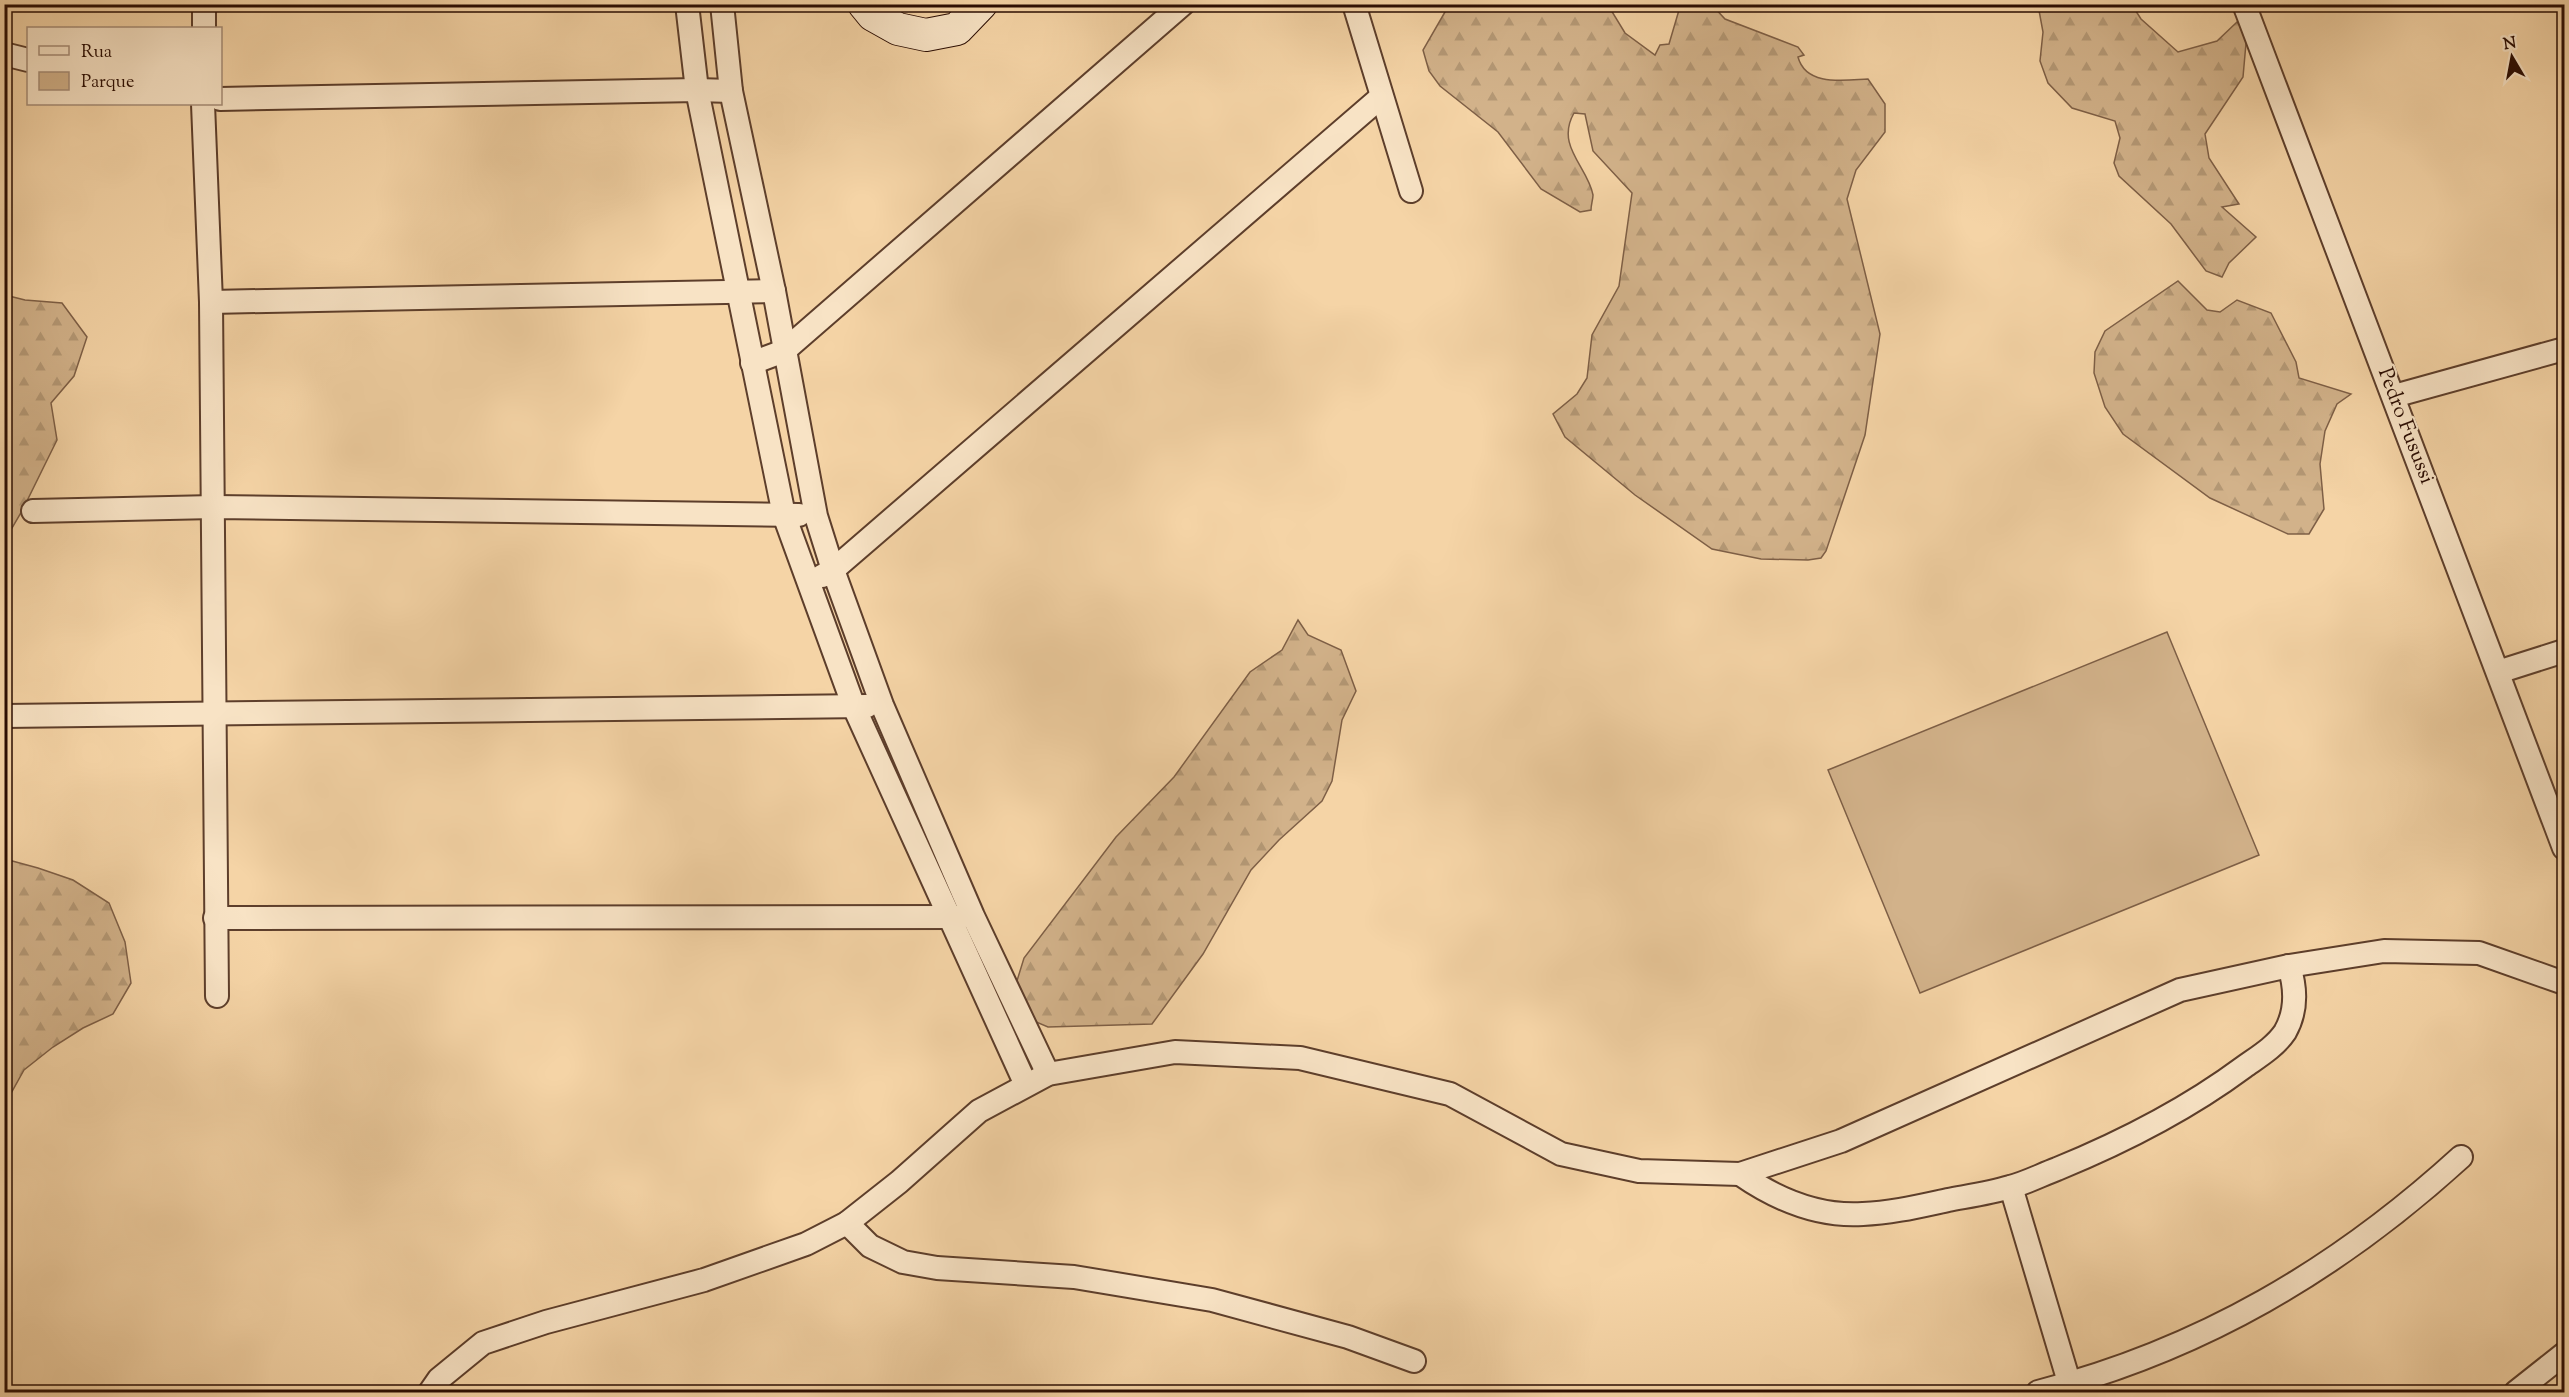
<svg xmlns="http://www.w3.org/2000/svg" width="2569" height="1397" viewBox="0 0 2569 1397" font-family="'Sorts Mill Goudy',serif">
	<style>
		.green { fill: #d2b28a; stroke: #7e5f46; stroke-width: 1.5 }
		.forest { fill: url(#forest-firs); stroke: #7e5f46; stroke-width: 1.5 }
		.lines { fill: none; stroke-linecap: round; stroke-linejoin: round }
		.street-casing { stroke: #5d3e2b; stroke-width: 26 }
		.secondary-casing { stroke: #2a0c02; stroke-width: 34 }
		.street { stroke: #f8e3c5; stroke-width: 22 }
		.secondary { stroke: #f8e3c5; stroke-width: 32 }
		.labels { text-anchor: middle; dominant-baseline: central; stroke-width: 4.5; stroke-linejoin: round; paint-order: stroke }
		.street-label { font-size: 21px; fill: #2a0c02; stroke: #f8e3c5 }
	</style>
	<defs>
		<pattern id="forest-firs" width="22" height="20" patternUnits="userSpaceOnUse" patternTransform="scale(1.5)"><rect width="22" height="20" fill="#d2b28a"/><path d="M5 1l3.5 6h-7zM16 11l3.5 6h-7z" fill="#b49875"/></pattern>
	</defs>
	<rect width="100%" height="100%" fill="#f5d4a6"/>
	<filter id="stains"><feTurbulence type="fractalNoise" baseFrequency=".00333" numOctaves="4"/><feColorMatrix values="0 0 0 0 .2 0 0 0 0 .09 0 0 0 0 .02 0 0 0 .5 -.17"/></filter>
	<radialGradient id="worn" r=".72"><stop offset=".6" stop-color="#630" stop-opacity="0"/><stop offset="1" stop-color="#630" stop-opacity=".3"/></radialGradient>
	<path class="green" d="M2167 632 2259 855 1920 993 1828 770Z"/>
	<g class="forest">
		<path d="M1444 5H1608L1625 33 1655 55 1660 45 1669 44 1679 10 1690 5H1712L1725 19 1798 47 1804 55 1798 57C1806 87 1845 80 1868 79L1885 104V132L1856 170 1847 199 1880 334 1865 435 1826 551 1821 558 1808 560 1761 559 1712 549 1635 495 1565 437 1553 414 1577 394 1587 378 1592 335 1619 286 1632 193 1593 151 1585 114 1574 113C1555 146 1588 167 1593 195 1593 199 1591 205 1591 210L1580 212 1541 189 1498 132 1440 86 1429 71 1423 50 1445 12Z"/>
		<path d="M2038 5H2132L2141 19 2178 52 2217 41 2237 22 2247 32 2243 77 2205 134 2209 158 2239 204 2222 207 2256 237 2229 263 2222 277 2206 271 2171 224 2119 176 2114 163 2120 138 2115 121 2072 108 2048 83 2040 61 2043 32Z"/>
		<path d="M2178 281 2207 310 2220 312 2237 300 2271 313 2296 362 2299 378 2351 394 2337 404 2325 431 2320 464 2324 509 2309 534H2288L2210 498 2123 434 2105 407 2094 373 2095 352 2105 331Z"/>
		<path d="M5 295 25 300 62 303 87 337 74 376 51 403 57 440 22 511 5 540Z"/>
		<path d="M1298 620 1308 635 1341 650 1356 691 1342 720 1332 781 1322 801 1279 840 1251 870 1203 954 1152 1024 1048 1027 1008 1010 1024 958 1116 837 1174 777 1250 672 1282 650Z"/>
		<path d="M5 859 38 868 73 880 109 903 125 942 131 983 113 1014 83 1028 53 1047 24 1070 5 1104Z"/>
	</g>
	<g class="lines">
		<g class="street-casing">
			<g id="street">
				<path d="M687 4 697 90 784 515 854 707 1026 1085"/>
				<path d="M722 4 731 91 774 291 816 516 833 570 882 705 973 916 1048 1074"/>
				<path d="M1354 4 1411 191"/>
				<path d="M2244 4 2564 848"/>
				<path d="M204 28V4"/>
				<path d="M4 54 28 60"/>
				<path d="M220 99 697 90 731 91"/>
				<path d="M203 104 211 302 217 996"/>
				<path d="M211 302 774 291"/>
				<path d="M752 363 784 351 1183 4"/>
				<path d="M2394 396 2564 349"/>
				<path d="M33 511 214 507 799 515"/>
				<path d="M822 576 833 570 1381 97"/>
				<path d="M2498 672 2564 651"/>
				<path d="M4 716 867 706"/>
				<path d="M215 918 960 917"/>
				<path d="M1740 1174C1776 1199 1818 1217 1863 1214 1891 1213 1920 1206 1948 1200 1969 1196 1990 1193 2010 1187 2026 1183 2041 1175 2057 1169 2123 1142 2186 1110 2244 1067 2258 1057 2275 1047 2285 1032 2297 1011 2296 988 2289 966"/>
				<path d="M2011 1187 2072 1392"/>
				<path d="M847 1223 870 1246 903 1262 937 1268 1074 1277 1212 1300 1348 1337 1414 1361"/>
				<path d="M430 1392 439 1379 483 1343 546 1322 704 1280 806 1244 847 1223 899 1182 979 1111 1048 1074 1175 1052 1300 1058 1450 1094 1561 1154 1639 1171 1740 1174 1841 1141 2180 990 2289 966 2384 951 2479 953 2564 983"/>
				<path d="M2038 1392C2201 1350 2337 1270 2461 1157"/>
				<path d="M2516 1392 2564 1354"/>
			</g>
		</g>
		<g class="secondary-casing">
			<path id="secondary" d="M864 4 873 15 898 29 926 35 957 29 981 4"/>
		</g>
		<use href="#street" class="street"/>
		<use href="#secondary" class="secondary"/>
	</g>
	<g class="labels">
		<g class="street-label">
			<text transform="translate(2405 426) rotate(69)">Pedro Fusussi</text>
		</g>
	</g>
	<rect width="2569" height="1397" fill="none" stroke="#f5d4a6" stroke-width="24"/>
	<rect x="6" y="6" width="2557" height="1385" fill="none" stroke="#2a0c02" stroke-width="3"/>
	<rect x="12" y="12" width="2545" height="1373" fill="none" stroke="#2a0c02" stroke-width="1.5"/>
	<rect x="27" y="27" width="195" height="78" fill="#f8e3c5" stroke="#a68d77" stroke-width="1.5"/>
	<rect x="39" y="46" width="30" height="9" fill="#f8e3c5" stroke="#a68d77" stroke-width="1.5"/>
	<text x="81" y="57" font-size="18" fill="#2a0c02">Rua</text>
	<rect x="39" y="72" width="30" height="18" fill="#d2b28a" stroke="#a68d77" stroke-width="1.5"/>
	<text x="81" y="87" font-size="18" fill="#2a0c02">Parque</text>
	<g transform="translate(2512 57) rotate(350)" stroke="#f8e3c5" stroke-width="4.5" paint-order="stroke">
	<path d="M0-4.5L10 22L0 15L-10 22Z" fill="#2a0c02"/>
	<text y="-9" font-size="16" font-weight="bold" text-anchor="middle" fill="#2a0c02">N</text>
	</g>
	<rect width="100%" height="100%" filter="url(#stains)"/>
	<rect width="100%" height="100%" fill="url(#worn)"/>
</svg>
